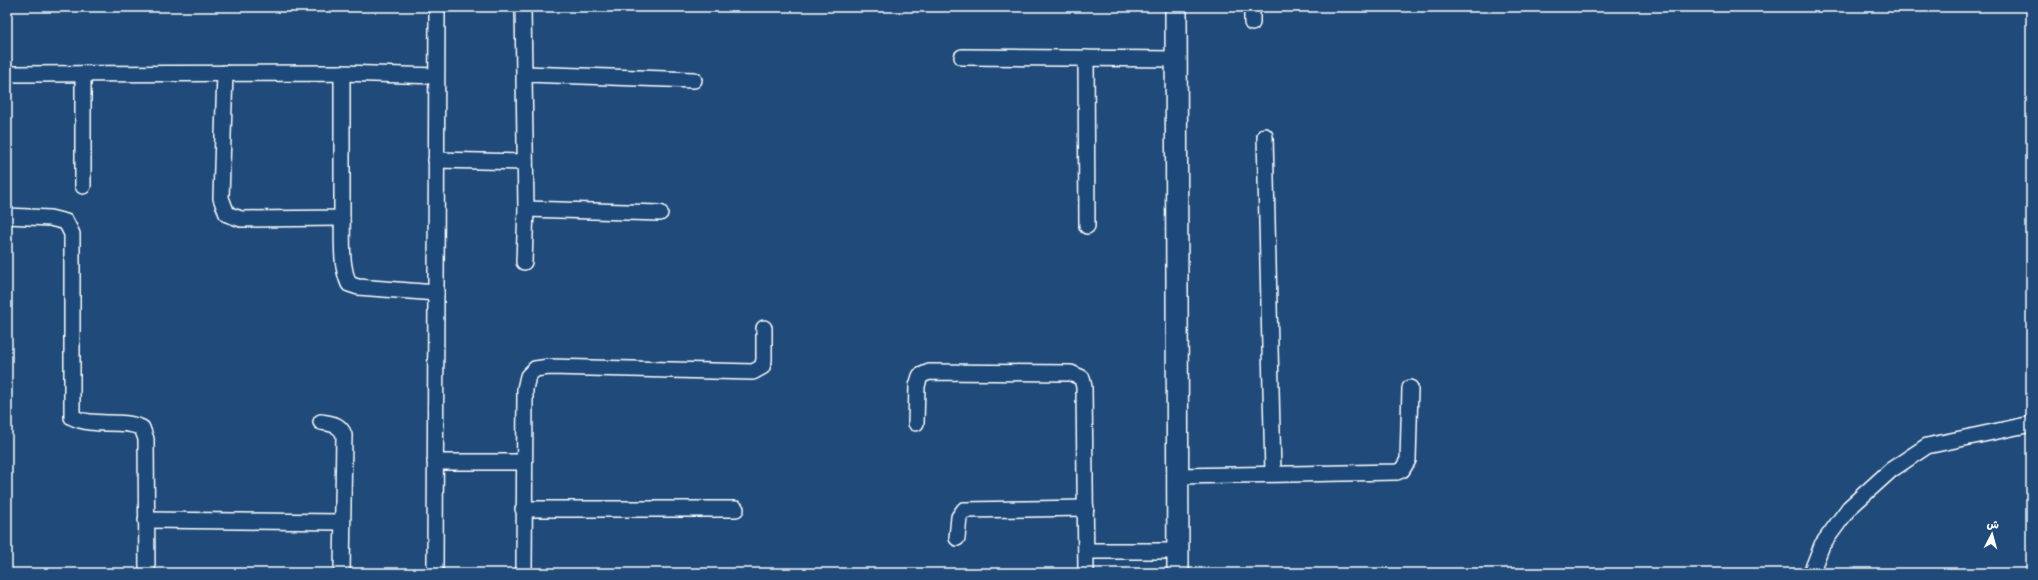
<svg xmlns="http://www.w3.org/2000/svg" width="2038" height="580" viewBox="0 0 2038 580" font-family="'Patrick Hand','Playpen Sans Arabic',sans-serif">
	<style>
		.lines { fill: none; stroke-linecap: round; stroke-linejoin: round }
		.minor-casing { stroke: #fff; stroke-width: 18 }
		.secondary-casing { stroke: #fff; stroke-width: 24 }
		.minor { stroke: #1f4a7a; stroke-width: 15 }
		.secondary { stroke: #1f4a7a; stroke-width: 21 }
	</style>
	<rect width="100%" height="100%" fill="#1f4a7a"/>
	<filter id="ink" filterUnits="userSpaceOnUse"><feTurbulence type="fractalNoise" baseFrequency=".025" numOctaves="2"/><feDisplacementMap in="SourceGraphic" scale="8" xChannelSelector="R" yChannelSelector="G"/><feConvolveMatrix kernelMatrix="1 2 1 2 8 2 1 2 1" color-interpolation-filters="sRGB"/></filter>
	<g filter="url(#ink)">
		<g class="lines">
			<g class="minor-casing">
				<g id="minor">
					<path d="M523 7 526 209 524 262"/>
					<path d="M1252 7V23"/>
					<path d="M962 57 1176 59"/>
					<path d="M1086 58 1087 226"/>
					<path d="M225 73 221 198 227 214 241 219 342 218V73"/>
					<path d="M7 74 342 73 436 76"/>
					<path d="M525 74 694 80"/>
					<path d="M1265 136 1273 473"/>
					<path d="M436 160 525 162"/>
					<path d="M83 186V74"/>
					<path d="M526 209 660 213"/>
					<path d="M7 216 50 218 66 222 72 234V417C94 428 120 418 142 428L146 439 147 573"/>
					<path d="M342 218C343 239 340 264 349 284L358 287 436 293"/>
					<path d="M321 422C332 424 340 424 344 435L342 573"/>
					<path d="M916 423 917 386 920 376 929 372 1071 373 1082 378 1084 387 1086 573"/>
					<path d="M435 462H524"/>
					<path d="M1177 476 1397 472 1402 470 1408 460 1410 388"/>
					<path d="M523 509H736"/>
					<path d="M146 520 342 522"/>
					<path d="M957 538 959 517 964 510 1086 508"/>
					<path d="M1087 551H1177"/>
					<path d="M435 573 437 7"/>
					<path d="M524 573 525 389 528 376 535 369 549 367 753 372 762 367 764 360V328"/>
					<path d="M1811 573 1822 545 1849 508 1891 470 1927 446 2031 424"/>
				</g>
			</g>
			<g class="secondary-casing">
				<path id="secondary" d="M1176 7 1178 573"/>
			</g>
			<use href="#minor" class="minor"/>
			<use href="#secondary" class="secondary"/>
		</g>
	</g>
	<rect width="2038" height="580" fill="none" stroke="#1f4a7a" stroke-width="24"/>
	<rect x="12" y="12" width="2014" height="556" fill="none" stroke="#fff" stroke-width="1.5" filter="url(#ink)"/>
	<g transform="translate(1992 534) rotate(6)" stroke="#1f4a7a" stroke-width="3" paint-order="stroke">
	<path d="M0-3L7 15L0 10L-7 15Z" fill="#ffffff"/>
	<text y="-6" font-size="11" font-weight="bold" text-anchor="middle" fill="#ffffff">ش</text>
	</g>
</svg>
